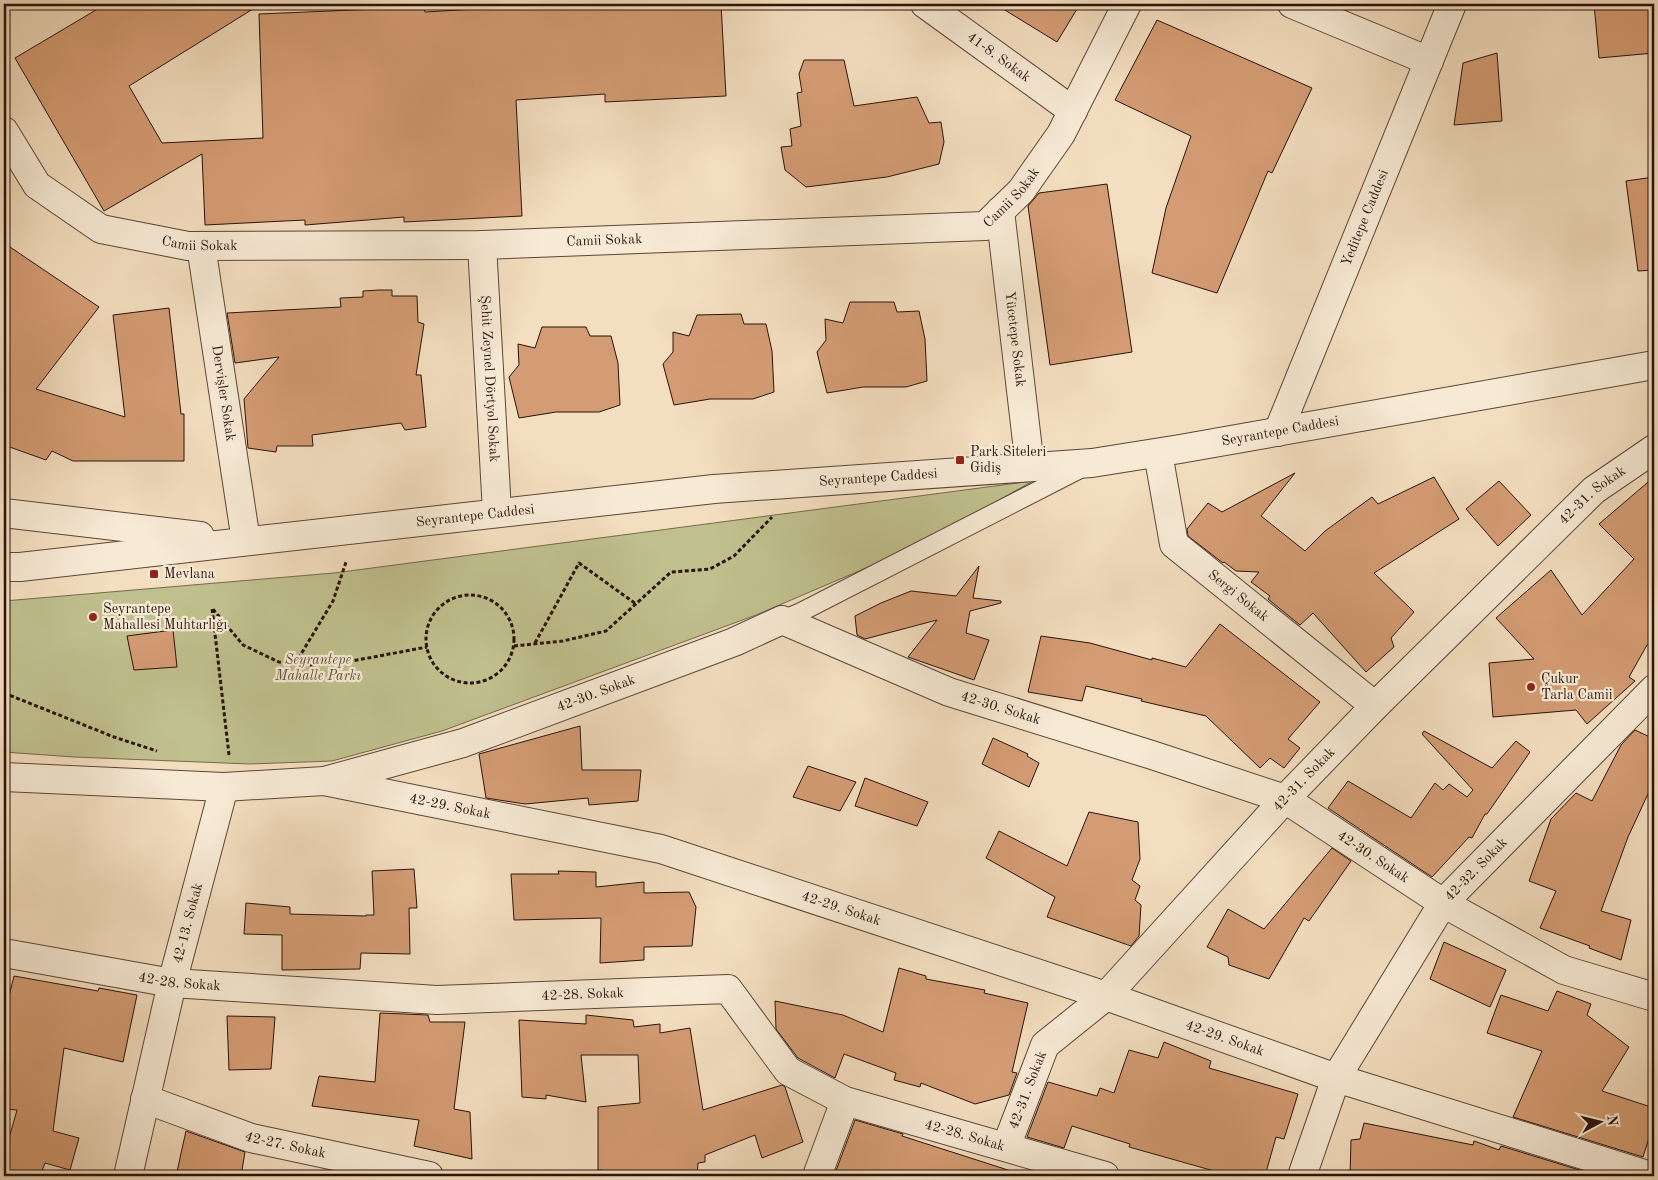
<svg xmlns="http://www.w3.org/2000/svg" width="1658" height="1180" viewBox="0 0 1658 1180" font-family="'Old Standard TT',serif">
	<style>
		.green { fill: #c0c08e; stroke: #746a4c }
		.building { fill: #d49c74; stroke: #29130b }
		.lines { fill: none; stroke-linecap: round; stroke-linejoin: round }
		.service-casing { stroke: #5c4638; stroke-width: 20 }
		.minor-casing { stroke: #5c4638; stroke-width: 30 }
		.tertiary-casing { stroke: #5c4638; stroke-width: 30 }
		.path { stroke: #29130b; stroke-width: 3; stroke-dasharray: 4 2.5; stroke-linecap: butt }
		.service { stroke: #f7ead5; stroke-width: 18 }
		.minor { stroke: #f7ead5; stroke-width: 28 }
		.tertiary { stroke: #f7ead5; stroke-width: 28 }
		.poi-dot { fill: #8f2418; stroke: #f7ead5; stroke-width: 2 }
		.labels { text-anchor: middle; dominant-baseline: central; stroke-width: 4.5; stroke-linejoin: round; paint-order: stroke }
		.street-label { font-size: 14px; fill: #29130b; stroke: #f7ead5 }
		.poi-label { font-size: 14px; fill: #29130b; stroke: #f7ead5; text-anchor: start }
		.park-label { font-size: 14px; font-style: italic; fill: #5e5039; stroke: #f7ead5 }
	</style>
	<rect width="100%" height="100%" fill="#f3debf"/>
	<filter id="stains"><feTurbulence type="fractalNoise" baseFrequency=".004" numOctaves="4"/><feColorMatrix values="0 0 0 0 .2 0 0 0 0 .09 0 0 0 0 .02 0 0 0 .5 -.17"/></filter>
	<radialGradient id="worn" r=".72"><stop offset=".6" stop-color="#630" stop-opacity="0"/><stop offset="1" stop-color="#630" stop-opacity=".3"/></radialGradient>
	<path class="green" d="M1033 481 915 547 756 615 442 731 332 761 250 764 74 757 4 752V601L334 573Z"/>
	<g class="building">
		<path d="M106 4H261L129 86 162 143 263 138 259 14 424 7 425 12 562 4H576V7L641 4H721L726 96 605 102V94L516 100 522 216 404 222V217L305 225V220L205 225 202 154 104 211 15 58Z"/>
		<path d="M995 4H1080L1057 42Z"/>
		<path d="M1594 4H1654V53L1599 58Z"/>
		<path d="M1157 20 1312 88 1272 173 1268 171 1217 293 1152 273 1166 208 1191 136 1115 100Z"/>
		<path d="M1497 53 1502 121 1454 125 1463 63Z"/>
		<path d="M804 60H844L854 106 917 97 929 123 941 122 944 142 939 164 887 177 806 187 785 170 781 147 792 146 790 129 801 126 797 93 802 92 799 74Z"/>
		<path d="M1654 177V270L1638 271 1626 181Z"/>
		<path d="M1107 184 1132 352 1050 365 1028 206 1039 193Z"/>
		<path d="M4 243 99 307 36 389 125 417 113 315 169 308 181 414H184V461H73L52 451 46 460 4 445Z"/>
		<path d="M379 290H392V296H417L418 322 424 324 416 375H421L426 427 405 430 401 423 312 435 313 446H277L276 452 248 448 244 399 279 357 235 363 227 313 341 307 340 298 363 297V291Z"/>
		<path d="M850 302H894L897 312 919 311 925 339 927 381 906 387H863L827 393 817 352 826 340 825 319 843 323Z"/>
		<path d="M741 314 744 324H766L772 351 774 392 753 399H710L674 405 663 364 673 352V332L689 336 697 315Z"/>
		<path d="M542 327H586L590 336H611L618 363 620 405 599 412H556L519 418 509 377 519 365 518 344 535 348Z"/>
		<path d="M1295 473 1261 516 1305 551 1325 531 1372 497 1378 504 1434 477 1459 519 1374 573 1414 612 1391 638 1394 647 1366 672 1313 613 1300 625 1268 599 1270 596 1251 582 1259 572 1236 571 1224 562 1223 563 1188 536 1187 529 1208 503 1222 512Z"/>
		<path d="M1654 477V641L1647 645 1629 677 1635 681 1587 724 1576 710 1493 717 1489 663 1534 659 1496 618 1551 570 1582 615 1634 559 1599 524Z"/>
		<path d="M1499 481 1531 515 1498 546 1466 509Z"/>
		<path d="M979 566 973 598 1001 601V603L970 611 966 633 989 640 974 680 908 657 937 620 865 639 857 635 855 616 881 603 911 591 956 596Z"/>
		<path d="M1220 624 1320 702 1288 739 1300 748 1284 768 1270 758 1260 768 1206 716 1141 701 1142 699 1086 686 1082 701 1028 692 1041 636 1090 643 1152 660V658L1186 667Z"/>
		<path d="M173 630 177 667 134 670 127 636Z"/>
		<path d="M580 726 582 770H641L638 801 589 805 588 798 525 804 486 798 479 754Z"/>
		<path d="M1635 730 1654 739V781L1628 837 1601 911 1631 920 1621 960 1589 948 1590 946 1540 928 1556 891 1529 881 1551 819 1576 793 1592 801 1621 745Z"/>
		<path d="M1424 731 1492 768 1516 741 1530 752 1487 814H1485L1472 838 1469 837 1432 877 1328 808 1348 781 1411 818 1435 783 1443 790 1449 784 1467 797 1473 790 1422 734Z"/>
		<path d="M993 738 1028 754 1027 756 1039 763 1029 787 982 764Z"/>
		<path d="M808 766 856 782 840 811 793 797Z"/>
		<path d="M865 778 928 802 917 826 855 806Z"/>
		<path d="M1089 812 1138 822 1140 859 1132 880 1140 886 1135 900 1141 905 1139 936 1131 946 1047 917 1055 897 986 858 999 831 1067 866Z"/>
		<path d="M1332 848 1351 861 1309 921 1304 918 1269 979 1229 965 1228 957 1207 947 1228 909 1264 929Z"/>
		<path d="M414 869 417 908H409L410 954 361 953 360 969 282 970V935L244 934 246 903 290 907V914L366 916V915H374L372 871Z"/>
		<path d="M558 871 596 872V887L644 882V893L689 892 696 907 692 946 644 947V960L600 963 601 918 514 920 511 874H559Z"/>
		<path d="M1444 942 1506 970 1490 1007 1430 979Z"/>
		<path d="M899 968 926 976V979L985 990 984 993 1028 1003 1012 1072 1017 1073 1009 1095 975 1104 921 1083 920 1087 894 1080 896 1073 844 1054 835 1078 798 1058 776 1029 775 1001 843 1015 883 1032Z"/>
		<path d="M14 976 98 991 99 988 137 995 123 1062 64 1048 53 1131 79 1138 70 1170 45 1163 40 1176H4V1156L17 1110 4 1109V998L8 1000Z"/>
		<path d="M1557 991 1591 1004 1587 1015 1629 1047 1602 1091 1654 1108V1122L1643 1157 1513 1117 1542 1051 1487 1033 1501 995 1548 1011Z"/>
		<path d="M380 1013 428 1015 430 1022H465L454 1109 470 1112 472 1159 414 1146 419 1120 312 1106 319 1076 375 1082Z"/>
		<path d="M586 1015 633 1020 634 1027 660 1024V1033L690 1028 703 1110 782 1085 785 1087 803 1142 762 1158 755 1135 705 1155V1162L698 1163 697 1176H670L598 1170V1107L640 1103 638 1055H581L586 1102 546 1095V1099L522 1097 519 1020 586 1024Z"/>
		<path d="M227 1016 275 1017 271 1069 229 1070Z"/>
		<path d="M1164 1042 1211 1061 1209 1068 1298 1094 1284 1139 1276 1137 1265 1176H1232L1129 1147 1130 1144 1072 1126 1064 1148 1027 1137 1048 1082 1097 1096 1100 1088 1114 1093 1129 1050 1158 1058Z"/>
		<path d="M855 1120 903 1134 902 1136 1011 1171 1010 1176H834Z"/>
		<path d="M1364 1123 1473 1145 1474 1141 1499 1150 1501 1146 1599 1176H1350L1351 1140 1360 1139Z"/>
		<path d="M186 1131 245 1152 241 1176H176Z"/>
	</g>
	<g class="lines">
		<g class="service-casing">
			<path id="service" d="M782 620 801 612 1080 469"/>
		</g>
		<g class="minor-casing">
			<g id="minor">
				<path id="s1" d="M925 4 1073 111"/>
				<path d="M1292 4 1429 61"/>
				<path id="s2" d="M4 131 37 185 101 229 188 246 482 245 985 226 1021 191 1061 134 1127 4"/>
				<path id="s3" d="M1000 211 1030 467"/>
				<path id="s4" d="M482 245 497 512"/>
				<path id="s5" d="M201 246 246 541"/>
				<path id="s6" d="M1278 432 1452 4"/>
				<path id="s7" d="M1158 453 1174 544 1375 706"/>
				<path id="s8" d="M4 777 224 787 324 781 661 849 1106 996 1336 1078 1651 1176"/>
				<path id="s9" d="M328 780 463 743 734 642 782 620 949 692 1152 755 1285 799 1443 903 1564 970 1654 997"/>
				<path id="s10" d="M4 953 172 983 437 1000 728 989 788 1071 845 1101 1105 1176"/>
				<path id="s11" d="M145 1099 251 1138 429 1176"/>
				<path id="s12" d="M1006 1147 1045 1045 1106 996 1285 799 1375 706 1594 490 1654 449"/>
				<path id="s13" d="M128 1176 172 983 224 787"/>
				<path d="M817 1176 845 1101"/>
				<path id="s14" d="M1302 1176 1336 1078 1443 903 1654 689"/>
			</g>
		</g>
		<g class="tertiary-casing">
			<g id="tertiary">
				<path d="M4 513 200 536"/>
				<path id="s15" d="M4 567H20L714 489 1092 463 1180 449 1654 365"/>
			</g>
		</g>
		<g class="path">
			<circle cx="470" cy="639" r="44"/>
			<path d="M535 643 579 563 636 604"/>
			<path d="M514 646 563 641 606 631 671 572 710 569 734 556 772 517"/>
			<path d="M295 664 333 601 346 562"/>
			<path d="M4 693 114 737 157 751"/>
			<path d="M229 755 212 608 243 645 279 662 311 665 352 661 427 647"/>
		</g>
		<use href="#service" class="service"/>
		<use href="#minor" class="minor"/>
		<use href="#tertiary" class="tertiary"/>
	</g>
	<g class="poi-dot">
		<rect x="955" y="455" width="10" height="10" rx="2.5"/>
		<rect x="149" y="569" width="10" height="10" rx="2.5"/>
		<circle cx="93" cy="617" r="5"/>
		<circle cx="1531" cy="687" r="5"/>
	</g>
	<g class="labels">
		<g class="street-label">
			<text stroke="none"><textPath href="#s1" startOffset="91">41-8. Sokak</textPath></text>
			<text stroke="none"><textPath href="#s2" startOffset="1066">Camii Sokak</textPath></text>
			<text stroke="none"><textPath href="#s6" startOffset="231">Yeditepe Caddesi</textPath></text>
			<text stroke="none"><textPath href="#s2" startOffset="646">Camii Sokak</textPath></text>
			<text stroke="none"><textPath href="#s2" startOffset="241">Camii Sokak</textPath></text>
			<text stroke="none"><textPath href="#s3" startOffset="129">Yücetepe Sokak</textPath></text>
			<text stroke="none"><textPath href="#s4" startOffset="134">Şehit Zeynel Dörtyol Sokak</textPath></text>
			<text stroke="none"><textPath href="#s5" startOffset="149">Dervişler Sokak</textPath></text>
			<text stroke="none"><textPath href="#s15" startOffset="1284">Seyrantepe Caddesi</textPath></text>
			<text stroke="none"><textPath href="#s15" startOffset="879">Seyrantepe Caddesi</textPath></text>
			<text stroke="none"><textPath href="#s12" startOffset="886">42-31. Sokak</textPath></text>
			<text stroke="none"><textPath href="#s15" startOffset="474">Seyrantepe Caddesi</textPath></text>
			<text stroke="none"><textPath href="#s7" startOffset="175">Sergi Sokak</textPath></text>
			<text stroke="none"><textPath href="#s9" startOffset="282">42-30. Sokak</textPath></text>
			<text stroke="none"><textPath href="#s9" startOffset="718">42-30. Sokak</textPath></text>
			<text stroke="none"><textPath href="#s12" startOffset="481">42-31. Sokak</textPath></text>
			<text stroke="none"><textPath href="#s8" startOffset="449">42-29. Sokak</textPath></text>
			<text stroke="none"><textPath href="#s9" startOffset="1122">42-30. Sokak</textPath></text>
			<text stroke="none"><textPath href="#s14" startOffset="356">42-32. Sokak</textPath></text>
			<text stroke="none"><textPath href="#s8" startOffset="854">42-29. Sokak</textPath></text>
			<text stroke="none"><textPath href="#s13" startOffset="260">42-13. Sokak</textPath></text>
			<text stroke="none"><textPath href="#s10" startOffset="178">42-28. Sokak</textPath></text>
			<text stroke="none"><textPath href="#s10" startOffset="582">42-28. Sokak</textPath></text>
			<text stroke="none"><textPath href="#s8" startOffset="1259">42-29. Sokak</textPath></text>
			<text stroke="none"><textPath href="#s12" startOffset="61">42-31. Sokak</textPath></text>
			<text stroke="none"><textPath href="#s10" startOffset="1018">42-28. Sokak</textPath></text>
			<text stroke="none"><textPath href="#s11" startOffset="148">42-27. Sokak</textPath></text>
		</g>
		<g class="poi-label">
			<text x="970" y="452">Park Siteleri<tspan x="970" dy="16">Gidiş</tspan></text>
			<text x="164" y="574">Mevlana</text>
			<text x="103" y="609">Seyrantepe<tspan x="103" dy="16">Mahallesi Muhtarlığı</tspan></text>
			<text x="1541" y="679">Çukur<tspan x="1541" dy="16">Tarla Camii</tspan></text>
		</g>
		<g class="park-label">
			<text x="318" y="660">Seyrantepe<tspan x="318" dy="16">Mahalle Parkı</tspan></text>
		</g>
	</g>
	<rect width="1658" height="1180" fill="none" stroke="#f3debf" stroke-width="20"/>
	<rect x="5" y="5" width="1648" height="1170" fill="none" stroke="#29130b" stroke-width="2.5"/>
	<rect x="10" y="10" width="1638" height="1160" fill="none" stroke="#29130b"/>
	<g transform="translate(1600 1122) rotate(83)" stroke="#f7ead5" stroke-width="4" paint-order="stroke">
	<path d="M0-4L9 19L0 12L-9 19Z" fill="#29130b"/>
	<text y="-8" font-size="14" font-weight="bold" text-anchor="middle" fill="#29130b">N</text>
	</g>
	<rect width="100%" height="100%" filter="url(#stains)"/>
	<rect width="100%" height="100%" fill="url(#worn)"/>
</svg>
